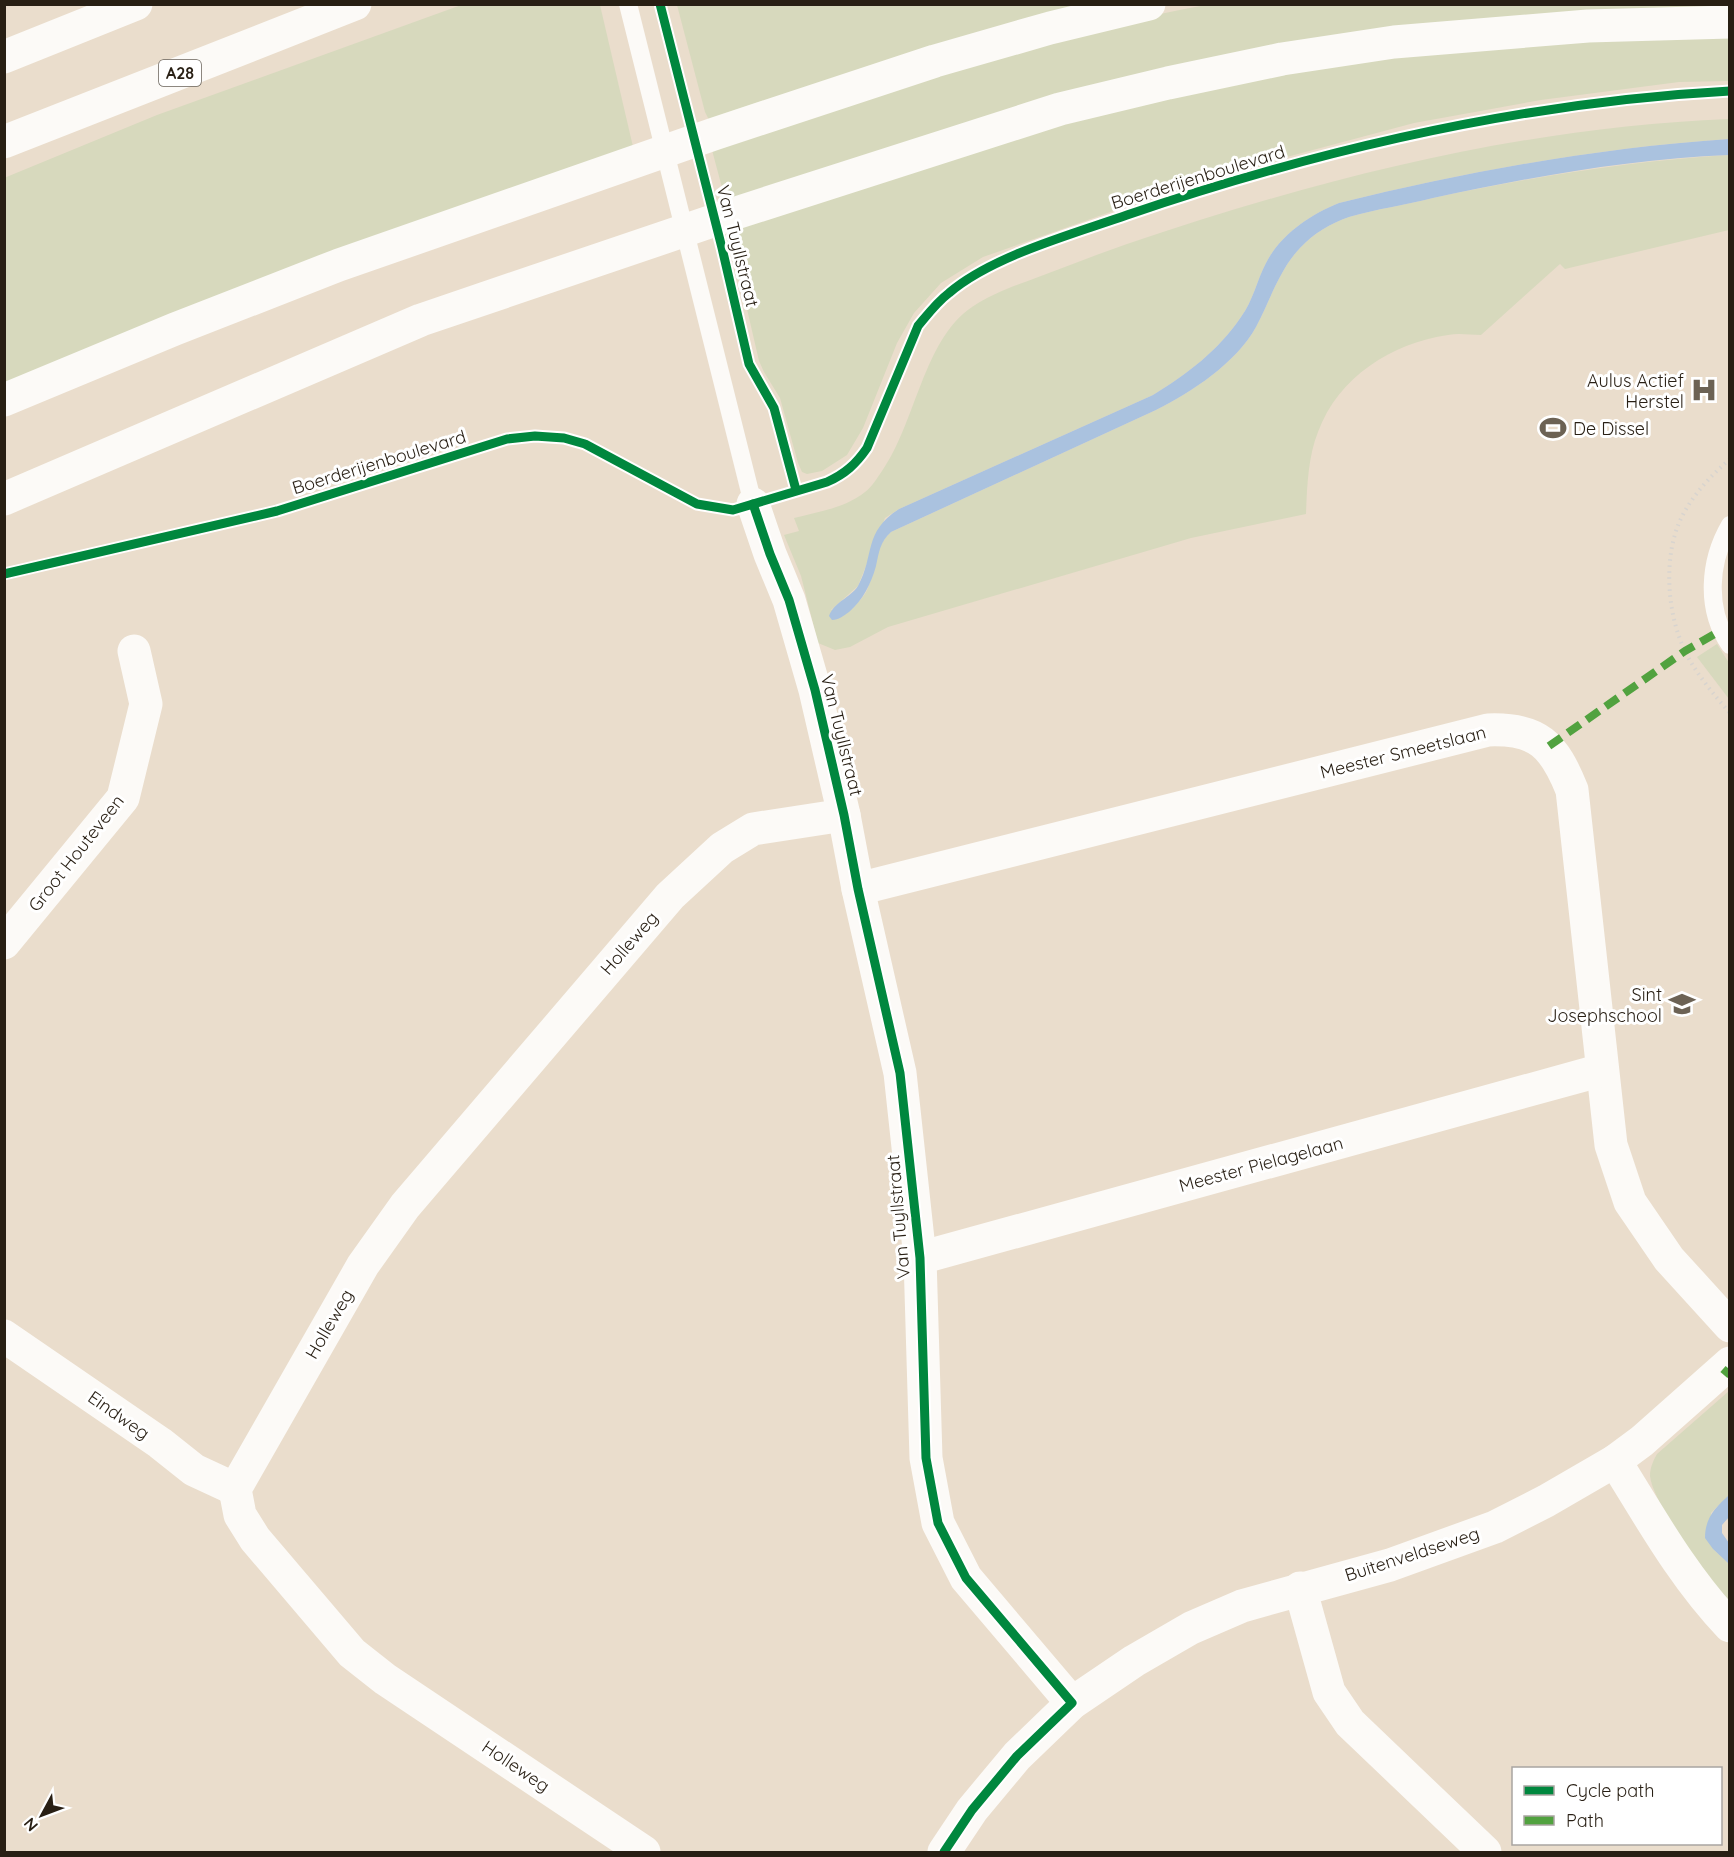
<svg xmlns="http://www.w3.org/2000/svg" width="1734" height="1857" viewBox="0 0 1734 1857" font-family="Quicksand,sans-serif">
	<style>
		.green { fill: #d7d9bd }
		.water { fill: #aac2df }
		.lines { fill: none; stroke-linecap: round; stroke-linejoin: round }
		.path { stroke: #d8d4cf; stroke-width: 4; stroke-dasharray: 1.5 4.5; stroke-linecap: butt }
		.lane { stroke: #fcfaf7; stroke-width: 18 }
		.street { stroke: #fcfaf7; stroke-width: 33 }
		.secondary { stroke: #fcfaf7; stroke-width: 33 }
		.highway { stroke: #fcfaf7; stroke-width: 33 }
		.quiet { stroke: #51a23f; stroke-width: 8; stroke-dasharray: 15 8; stroke-linecap: butt }
		.cycleway-casing { stroke: #fff; stroke-width: 13 }
		.cycleway { stroke: #00873e; stroke-width: 9 }
		.labels { text-anchor: middle; dominant-baseline: central; stroke-width: 6; stroke-linejoin: round; paint-order: stroke }
		.shield { fill: #fff; stroke: #68625a; stroke-width: 1.5 }
		.shield-label { font-size: 16px; font-weight: bold; fill: #281f14 }
		.street-label { font-size: 18px; fill: #281f14; stroke: #fff }
		.poi-label { font-size: 18px; fill: #281f14; stroke: #fff; text-anchor: end }
	</style>
	<rect width="100%" height="100%" fill="#eaddcc"/>
	<g class="green">
		<path d="M464 4 600 5 634 151 5 392 4 178 157 115Z"/>
		<path d="M677 5H1107L711 124 705 112Z"/>
		<path d="M1206 5H1729V11L1393 32 731 203 728 198 725 199 712 150C875 97 1037 36 1206 5Z"/>
		<path d="M1729 32V81L1679 82 1541 100 1414 123 1201 180 983 257 941 283 914 313 897 343 863 428 847 455 822 471 807 474 802 472 798 463 780 398 764 372 759 361 747 309 736 224 1095 110 1407 52Z"/>
		<path d="M1729 119V139C1597 148 1468 171 1339 203 1311 214 1280 235 1266 263 1257 280 1253 301 1241 317 1218 351 1187 374 1153 395L899 509 885 518 858 586 831 610 852 609C857 603 864 597 867 590 876 571 874 546 891 532L1156 410C1192 392 1236 363 1256 327 1270 301 1279 270 1300 248 1313 234 1331 223 1349 217 1376 209 1406 205 1433 198 1531 177 1630 161 1729 155V230L1565 269 1560 264 1481 335C1470 335 1459 333 1448 335 1392 343 1338 377 1318 432 1308 457 1307 487 1306 514L1191 538 888 627 850 647 835 650 818 643 801 576 784 535 799 531 794 518C818 512 845 508 865 492 872 487 877 478 882 471 916 423 923 340 972 307 993 293 1017 285 1041 276 1070 265 1098 254 1127 244 1321 178 1524 127 1729 119Z"/>
		<path d="M1717 644 1729 663V699L1697 657Z"/>
		<path d="M1729 1391V1495L1711 1513 1713 1549 1729 1564V1606C1709 1581 1653 1504 1650 1476 1650 1468 1653 1461 1657 1454Z"/>
	</g>
	<g class="water">
		<path d="M1729 139V155C1630 159 1530 177 1433 198 1406 205 1376 209 1349 217 1331 223 1313 234 1300 248 1279 270 1270 301 1256 327 1236 363 1192 392 1156 410L891 532C880 542 879 552 876 566 871 584 863 600 849 612 843 616 839 620 832 620L829 616C834 602 850 598 858 586 875 555 863 532 899 509L1153 395C1187 374 1218 351 1241 317 1253 301 1257 280 1266 263 1280 235 1311 214 1339 203 1468 171 1597 148 1729 139Z"/>
		<path d="M1729 1495V1517L1722 1525V1533L1729 1543V1564L1713 1549 1705 1538C1705 1518 1715 1508 1729 1495Z"/>
	</g>
	<g class="lines">
		<path class="path" d="M1730 459C1708 478 1687 501 1677 528 1664 565 1668 614 1684 649 1694 671 1714 695 1730 713"/>
		<g class="lane">
			<path d="M628 4 753 504"/>
			<path d="M1730 525C1709 561 1705 609 1730 645"/>
		</g>
		<g class="street">
			<path d="M753 504 770 554 789 600 815 690 844 815 858 889 900 1073 920 1258 926 1458 938 1523 966 1578 1072 1703"/>
			<path d="M858 889 1488 730C1538 728 1554 745 1572 790L1611 1145 1630 1202 1669 1259 1730 1326"/>
			<path d="M4 943 123 798 146 704 134 651"/>
			<path d="M920 1258 1602 1070"/>
			<path d="M4 1336 160 1443 194 1470 235 1489"/>
			<path d="M1615 1461C1650 1517 1683 1577 1730 1626"/>
			<path d="M1300 1588 1329 1692 1350 1723 1485 1852"/>
			<path d="M644 1852 385 1679 352 1653 255 1539 240 1515 235 1489 363 1265 405 1206 670 896 722 848 753 829 844 815"/>
		</g>
		<g class="secondary">
			<path d="M4 400 175 329 339 265 714 134 935 61 1050 28 1149 4"/>
			<path d="M4 499 421 320 733 214 1060 109 1168 83 1282 59 1394 42 1588 26 1730 22"/>
			<path d="M944 1852 972 1810 1017 1756 1072 1703 1134 1661 1191 1628 1242 1606 1390 1565 1495 1527 1546 1501 1615 1461 1642 1441 1730 1363"/>
		</g>
		<g class="highway">
			<path d="M4 57 136 4"/>
			<path d="M4 142 355 4"/>
		</g>
		<g class="quiet">
			<path d="M1549 746 1685 651 1720 631"/>
			<path d="M1723 1369 1730 1375"/>
		</g>
		<g class="cycleway-casing">
			<g id="cycleway">
				<path d="M660 4 722 248 749 364 774 408 796 490"/>
				<path d="M753 504 770 554 789 600 815 690 844 815 858 889 900 1073 920 1258 926 1458 938 1523 966 1578 1072 1703 1017 1756 972 1810 944 1852"/>
				<path d="M4 574 277 511 507 439 535 436 564 438 585 444 697 504 733 510 827 482C845 474 856 464 867 448L918 326C928 314 937 302 949 293 992 256 1073 234 1127 215 1321 149 1524 102 1730 91"/>
			</g>
		</g>
		<use href="#cycleway" class="cycleway"/>
	</g>
	<defs>
		<g id="hospital-bare" transform="scale(2.07)"><path d="M-5-5h3v3.5h4V-5h3V5h-3V1.5h-4V5h-3Z" fill="#6c6254" stroke="#fff" stroke-width="2.5" paint-order="stroke"/></g>
		<g id="stadium-bare" transform="scale(2.07)"><path d="M0-5a6.5 5 0 1 0 0 10a6.5 5 0 1 0 0-10ZM-3.5-1.8h7v3.6h-7Z" fill="#6c6254" stroke="#fff" stroke-width="2.5" paint-order="stroke"/></g>
		<g id="school-bare" transform="scale(2.07)"><path d="M0-5L7-2L0 1L-7-2ZM-4 1L0 2.5L4 1V4Q0 6-4 4Z" fill="#6c6254" stroke="#fff" stroke-width="2.5" paint-order="stroke"/></g>
	</defs>
	<g fill-rule="evenodd">
		<use href="#hospital-bare" x="1704" y="390"/>
		<use href="#stadium-bare" x="1553" y="428"/>
		<use href="#school-bare" x="1682" y="1004"/>
	</g>
	<g class="labels">
		<rect class="shield" x="159" y="60" width="42" height="26" rx="4.5"/>
		<g class="shield-label">
			<text x="180" y="73">A28</text>
		</g>
		<g class="street-label">
			<text transform="translate(1198 177) rotate(-17)">Boerderijenboulevard</text>
			<text transform="translate(738 246) rotate(76)">Van Tuyllstraat</text>
			<text transform="translate(379 462) rotate(-17)">Boerderijenboulevard</text>
			<text transform="translate(842 735) rotate(76)">Van Tuyllstraat</text>
			<text transform="translate(1403 752) rotate(-14)">Meester Smeetslaan</text>
			<text transform="translate(76 853) rotate(-52)">Groot Houteveen</text>
			<text transform="translate(629 943) rotate(-49)">Holleweg</text>
			<text transform="translate(1261 1164) rotate(-15)">Meester Pielagelaan</text>
			<text transform="translate(898 1217) rotate(-95)">Van Tuyllstraat</text>
			<text transform="translate(329 1324) rotate(-60)">Holleweg</text>
			<text transform="translate(119 1415) rotate(35)">Eindweg</text>
			<text transform="translate(1412 1554) rotate(-18)">Buitenveldseweg</text>
			<text transform="translate(516 1766) rotate(34)">Holleweg</text>
		</g>
		<g class="poi-label">
			<text x="1684" y="380">Aulus Actief<tspan x="1684" dy="21">Herstel</tspan></text>
			<text x="1573" y="428" text-anchor="start">De Dissel</text>
			<text x="1662" y="994">Sint<tspan x="1662" dy="21">Josephschool</tspan></text>
		</g>
	</g>
	<rect width="1734" height="1857" fill="none" stroke="#281f14" stroke-width="12"/>
	<rect x="1512" y="1767" width="210" height="78" fill="#ffffff" stroke="#a9a5a1" stroke-width="1.5"/>
	<rect x="1524" y="1786" width="30" height="9" fill="#00873e" stroke="#a9a5a1" stroke-width="1.5"/>
	<text x="1566" y="1797" font-size="18" fill="#281f14">Cycle path</text>
	<rect x="1524" y="1816" width="30" height="9" fill="#51a23f" stroke="#a9a5a1" stroke-width="1.5"/>
	<text x="1566" y="1827" font-size="18" fill="#281f14">Path</text>
	<g transform="translate(42 1815) rotate(229)" stroke="#ffffff" stroke-width="4.5" paint-order="stroke">
	<path d="M0-4.5L10 22L0 15L-10 22Z" fill="#281f14"/>
	<text y="-9" font-size="16" font-weight="bold" text-anchor="middle" fill="#281f14">N</text>
	</g>
</svg>
